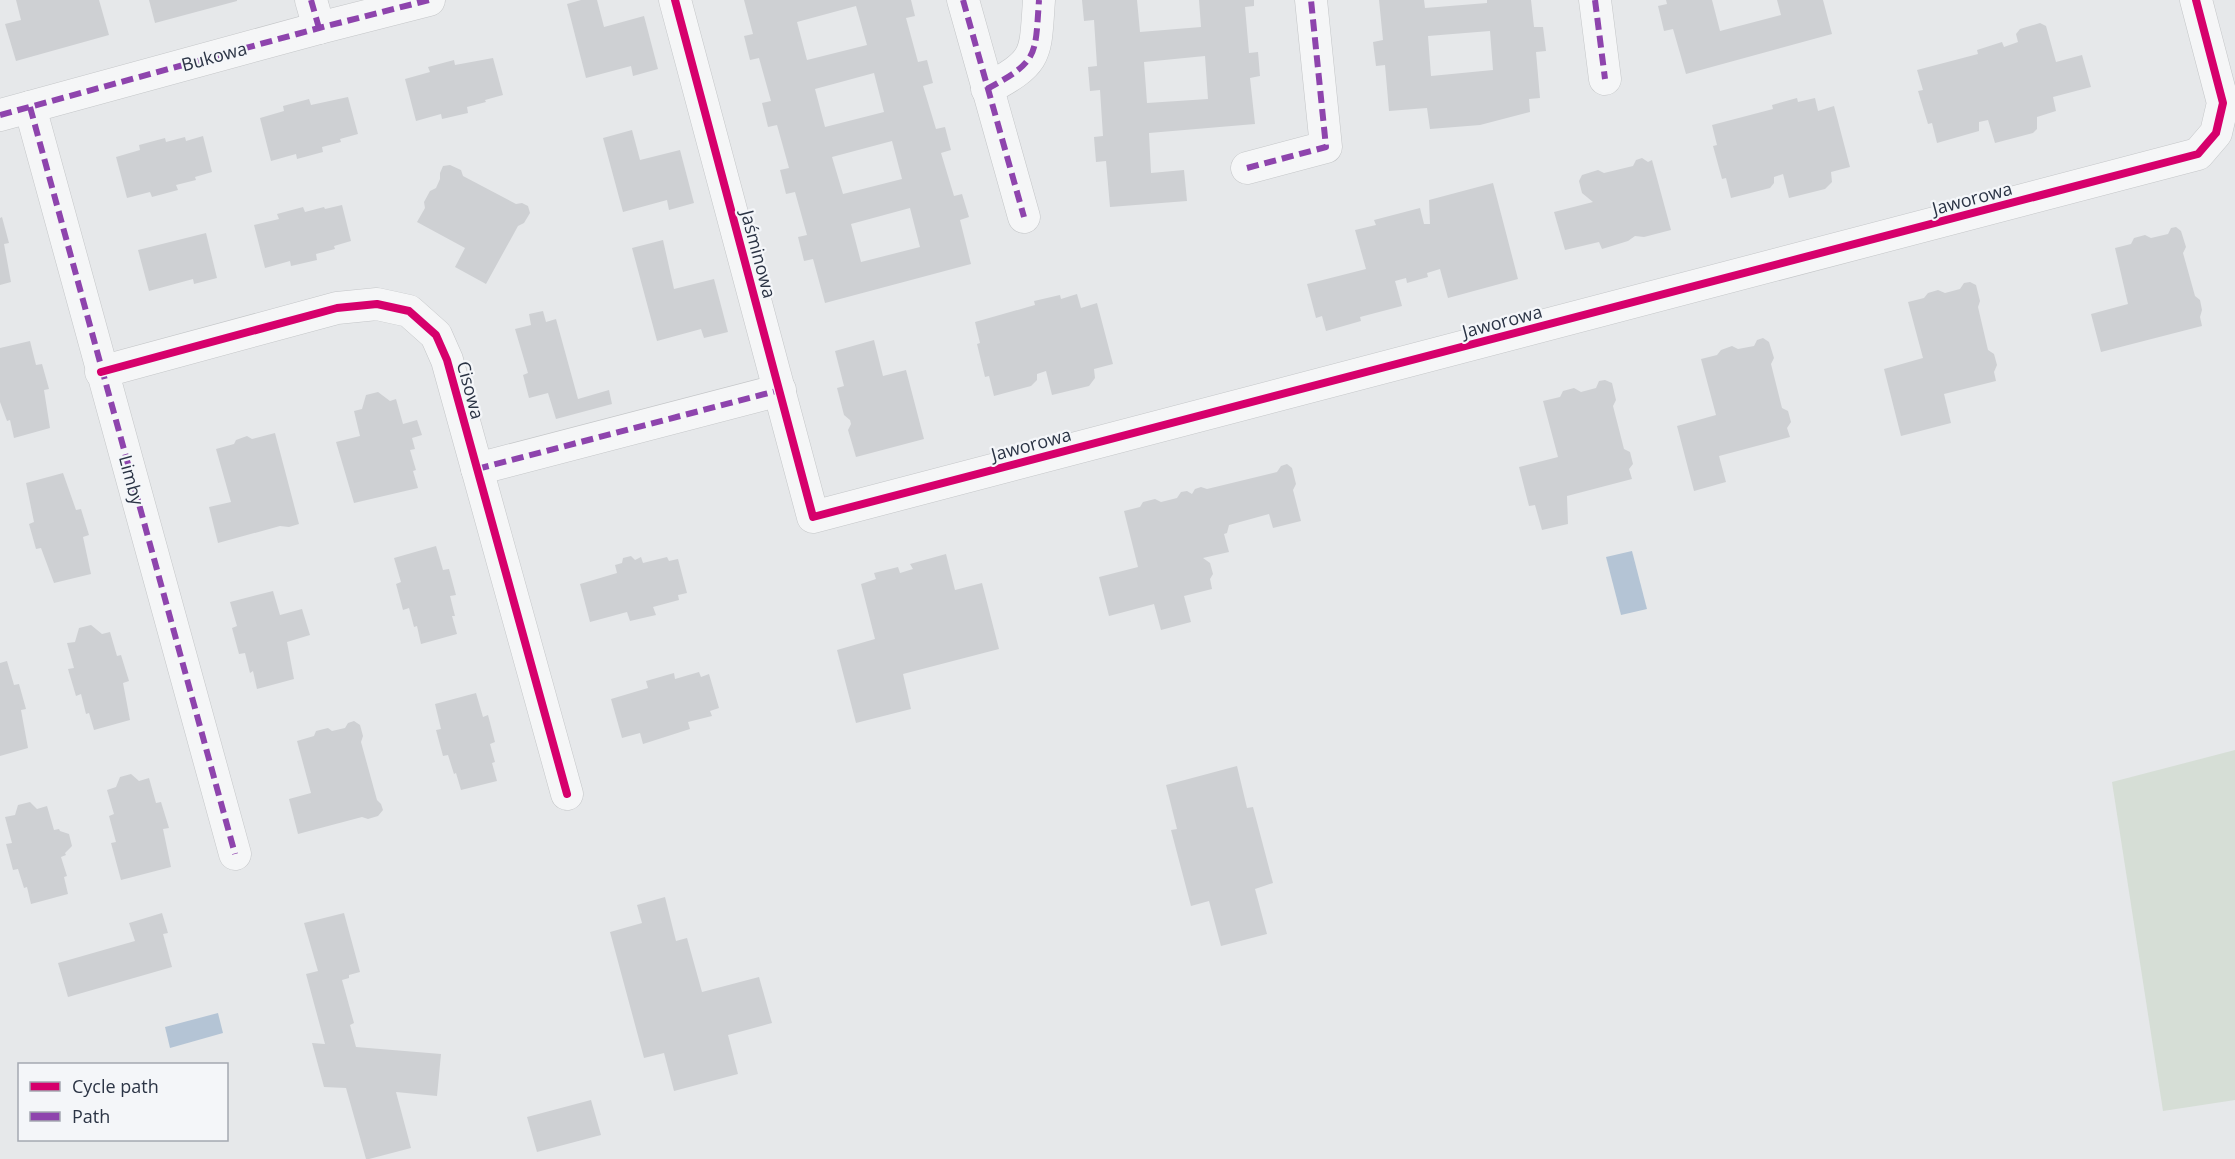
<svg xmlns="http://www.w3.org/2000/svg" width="2235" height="1159" viewBox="0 0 2235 1159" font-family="'Open Sans',sans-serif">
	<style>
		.green { fill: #d6ded6 }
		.water { fill: #b4c4d5 }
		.building { fill: #ced0d3; fill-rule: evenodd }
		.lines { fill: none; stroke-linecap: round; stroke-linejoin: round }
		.minor-casing { stroke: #c4c6c8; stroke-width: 33 }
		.minor { stroke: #f5f6f7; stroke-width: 32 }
		.quiet { stroke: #8e44ad; stroke-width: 6; stroke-dasharray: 12 6; stroke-linecap: butt }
		.cycleway-casing { stroke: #f4f6f9; stroke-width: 11 }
		.cycleway { stroke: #d6006c; stroke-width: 8 }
		.labels { text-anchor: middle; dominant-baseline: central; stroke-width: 4.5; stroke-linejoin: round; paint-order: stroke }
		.street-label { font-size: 18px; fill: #2b3445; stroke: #f4f6f9 }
	</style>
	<rect width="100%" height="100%" fill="#e6e8ea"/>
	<path class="green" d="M2235 750V1100L2163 1111 2112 782Z"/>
	<g class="water">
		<path d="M1632 551 1647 609 1621 615 1606 557Z"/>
		<path d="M218 1013 223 1033 170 1048 165 1027Z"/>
	</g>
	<g class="building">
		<path d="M16 0H99L109 35 16 61 5 24 21 20Z"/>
		<path d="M149 0H237V1L155 23Z"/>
		<path d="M581 0H597L604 27 644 16 658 69 633 76 631 66 586 78 567 4Z"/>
		<path d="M744 0H911L915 16 906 18 918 62 927 60 933 83 923 86 936 129 945 127 951 150 941 153 954 196 962 194 969 217 960 220 971 264 825 303 813 259 804 261 798 237 807 235 795 192 786 194 780 170 789 168 777 125 768 127 762 103 771 101 759 58 750 60 744 36 753 34ZM856 6 867 45 807 60 797 22ZM874 73 884 112 825 127 815 89ZM892 141 902 179 843 194 832 157ZM910 208 920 247 861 262 851 224Z"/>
		<path d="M1082 0H1137L1140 32 1201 27 1199 0H1254V6L1245 7 1249 53 1258 52 1260 76 1250 78 1255 124 1149 133 1151 173 1184 170 1187 201 1110 207 1106 161 1096 162 1094 137 1103 136 1100 90 1090 91 1088 67 1097 66 1094 20 1084 21ZM1205 56 1208 99 1147 103 1144 62Z"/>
		<path d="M1379 0H1424L1425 8 1487 3V0H1531L1534 27H1543L1546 51 1536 52 1540 98 1529 99 1530 112 1480 125 1430 129 1427 108 1389 111 1385 65 1376 66 1373 42 1383 40ZM1490 31 1493 70 1431 76 1428 36Z"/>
		<path d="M1666 0H1712L1720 31 1781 15 1777 0H1823L1832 34 1686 74 1673 29 1664 31 1658 6 1667 4Z"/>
		<path d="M2040 23 2046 26 2056 62 2082 55 2091 87 2053 97 2056 111 2037 117V129L2033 133 1995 143 1988 120 1979 122V131L1937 143 1932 123 1928 124 1918 91 1923 90 1917 70 1978 54 1977 50 2002 42 2004 47 2018 42 2016 34 2020 29Z"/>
		<path d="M493 58 503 95 485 100 486 102 467 107 468 113 442 119 441 114 416 121 405 79 430 72 428 67 454 60 455 65Z"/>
		<path d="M348 97 358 134 340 139 341 142 322 147 323 152 297 159 296 154 271 161 260 118 284 111 283 106 309 99 311 105Z"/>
		<path d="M1797 98 1798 102 1815 98 1818 111 1834 106 1850 167 1831 172 1832 182 1825 189 1789 198 1783 174 1774 177V183L1770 188 1731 198 1726 178 1722 179 1713 146 1717 145 1712 125 1773 109 1772 105Z"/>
		<path d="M632 130 640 160 680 150 694 203 669 210 667 200 623 212 603 138Z"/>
		<path d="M203 136 212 172 195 177 196 180 176 185 178 190 152 197 150 192 127 198 116 157 140 150 139 145 165 138 166 142 185 137 186 141Z"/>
		<path d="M1642 158 1648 162 1652 160 1671 230 1644 237 1635 236 1628 241 1602 249 1599 242 1565 250 1554 212 1593 202 1582 193 1579 181 1582 175 1598 170 1604 173 1633 166 1636 160Z"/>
		<path d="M450 165 461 170 463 176 516 204 522 203 528 206 530 213 524 223 518 226 486 284 455 267 465 248 417 222 425 208 424 202 430 191 436 188 440 179V173L443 166Z"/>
		<path d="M1493 183 1518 279 1448 298 1440 269 1427 273 1428 277 1407 283 1406 278 1395 281 1402 306 1360 317 1361 321 1326 331 1322 316 1316 318 1307 284 1366 269 1355 230 1376 225 1374 220 1420 208 1424 224H1430L1429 200Z"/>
		<path d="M342 205 351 241 334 246 335 249 316 254 317 260 291 266 290 261 265 268 254 225 279 219 277 214 303 207 305 212 324 207 325 209Z"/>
		<path d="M2 217 9 243 4 244 11 282 0 285V218Z"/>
		<path d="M2176 227 2181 231 2186 247 2183 253 2195 296 2200 300 2202 310 2200 317 2202 326 2101 352 2091 314 2128 304 2115 248 2131 244 2134 238 2145 235 2151 238 2168 234 2171 228Z"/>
		<path d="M206 233 217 278 194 284 193 279 149 291 138 250Z"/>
		<path d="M663 240 674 289 714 279 728 332 704 338 701 329 657 341 632 248Z"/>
		<path d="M1970 282 1976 285 1980 301 1978 307 1988 350 1994 354 1997 365 1994 372 1996 381 1944 394 1951 423 1901 436 1884 369 1923 358 1908 302 1924 298 1928 293 1938 290 1945 293 1960 289 1964 283Z"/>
		<path d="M1077 294 1081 308 1097 303 1113 364 1094 369 1095 378 1089 386 1052 395 1046 371 1037 374V380L1031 386 994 396 989 376 985 377 977 344 980 343 975 322 1035 305 1034 301 1060 295 1061 299Z"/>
		<path d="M543 311 546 322 556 319 578 399 609 390 612 404 556 419 548 393 529 398 523 375 528 373 515 329 531 325 529 314Z"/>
		<path d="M1763 338 1769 342 1774 358 1771 364 1782 408 1788 411 1791 422 1787 428 1790 437 1719 456 1726 482 1694 491 1677 426 1716 415 1701 359 1717 355 1721 350 1732 346 1738 349 1754 346 1757 340Z"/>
		<path d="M874 340 883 376 906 370 924 439 856 457 848 430 851 424 850 420 844 415 837 388 844 386 835 351Z"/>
		<path d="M30 341 36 365 42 364 49 389 44 390 50 428 14 438 10 420 7 421 0 402V348Z"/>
		<path d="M1605 380 1612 383 1616 400 1613 406 1624 449 1630 452 1633 464 1629 469 1632 479 1567 496 1568 524 1542 530 1535 505 1529 506 1519 467 1558 457 1543 401 1560 397 1563 391 1574 388 1581 392 1596 388 1599 381Z"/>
		<path d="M378 392 390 401 396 399 403 424 417 420 422 435 412 438 415 449 410 450 416 470 413 471 418 488 354 503 336 442 360 436 354 411 362 409 366 395Z"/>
		<path d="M275 433 299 524 289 527 280 526 218 543 209 507 231 502 216 449 234 444 236 440 247 436 252 439Z"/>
		<path d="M1287 464 1292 468 1296 484 1293 490 1301 521 1273 528 1269 514 1229 525 1227 533 1224 534 1229 552 1203 558 1210 563 1213 574 1210 579 1212 589 1184 596 1191 622 1161 630 1154 604 1109 616 1099 577 1138 567 1124 511 1140 507 1143 502 1155 499 1161 502 1177 498 1181 492 1187 491 1192 494 1195 489 1201 487 1207 489 1277 472 1281 466Z"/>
		<path d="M63 473 76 510 81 509 89 535 83 537 91 574 54 583 41 548 36 549 29 524 34 522 26 483Z"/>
		<path d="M436 546 443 570 449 569 456 595 450 596 455 616H452L457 634 421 644 417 626 414 627 409 608 403 610 396 584 401 582 394 558Z"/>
		<path d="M946 554 955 590 982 583 999 649 903 674 911 709 856 723 837 650 875 639 861 584 876 579 874 573 898 567 900 573 913 569 910 564Z"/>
		<path d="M631 556 635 560 641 557 643 563 667 557 669 561 678 559 687 593 678 595 679 600 653 607 656 615 630 621 627 612 590 622 580 584 617 573 615 565 622 563 623 558Z"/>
		<path d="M273 591 280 615 302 609 310 635 287 642 294 679 257 689 253 671 250 673 245 653 239 654 232 628 237 626 230 602Z"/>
		<path d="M91 625 102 634 110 632 117 656 121 655 129 681 123 683 130 720 94 730 89 713 86 714 81 694 76 696 68 669 74 668 67 643 75 642 79 628Z"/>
		<path d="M7 661 14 685 19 684 26 709 21 710 28 748 0 756V663Z"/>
		<path d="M699 672 701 677 709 674 719 708 710 711 712 716 688 722 690 729 643 744 640 733 622 738 611 699 648 688 646 681 674 673 675 679Z"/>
		<path d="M476 693 483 717 488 715 495 742 490 744 495 762 492 763 497 781 461 790 456 773 454 774 448 755 443 756 436 730 441 729 435 704Z"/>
		<path d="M354 721 360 725 363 736 361 742 377 800 381 804 383 810 378 816 368 819 362 817 298 834 289 799 311 793 297 741 314 736 316 731 328 728 332 731 345 728 348 723Z"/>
		<path d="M1237 766 1247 808 1253 807 1273 883 1255 889 1267 934 1221 946 1209 901 1191 906 1171 830 1177 829 1166 785Z"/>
		<path d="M131 774 139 781 149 778 156 803 161 802 169 828 163 829 171 867 121 880 111 843 116 842 109 816 114 814 107 790 116 787 120 777Z"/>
		<path d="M30 802 37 809 47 806 54 830 59 829 60 831 69 834 72 846 65 853 66 855 61 857 67 876 64 877 68 894 31 904 27 887 24 888 18 869 13 870 6 844 12 843 5 817 15 815 18 805Z"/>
		<path d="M665 897 676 941 687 938 702 992 759 977 772 1023 728 1035 738 1074 674 1091 664 1053 644 1058 610 932 642 923 637 905Z"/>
		<path d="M162 913 168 933 163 934 172 967 68 997 58 963 135 941 129 923Z"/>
		<path d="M344 913 360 972 349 975V978L342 980 354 1023 350 1025 356 1047 441 1054 437 1096 396 1092 411 1148 369 1159H366L346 1088 324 1087 312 1043 325 1044 306 974 318 971 304 923Z"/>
		<path d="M591 1100 601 1135 537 1152 527 1117Z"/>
	</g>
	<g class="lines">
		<g class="minor-casing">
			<g id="minor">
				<path d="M311 0 319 28"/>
				<path d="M675 0 813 517 2198 154 2216 133 2223 103 2196 0"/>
				<path d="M963 0 1024 217"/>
				<path d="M1595 0 1605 79"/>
				<path d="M987 89C1039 61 1035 56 1039 0"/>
				<path d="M30 107 235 854"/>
				<path d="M0 115 319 28 429 0"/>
				<path d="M1247 168 1326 147 1311 0"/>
				<path d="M101 372 337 308 377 304 409 311 436 335 447 360 567 794"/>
				<path d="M477 469 780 390"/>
			</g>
		</g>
		<use href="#minor" class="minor"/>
		<g class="quiet">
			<path d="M311 0 319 28"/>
			<path d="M963 0 1024 217"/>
			<path d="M1595 0 1605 79"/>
			<path d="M987 89C1039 61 1035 56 1039 0"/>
			<path d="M30 107 235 854"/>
			<path d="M0 115 319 28 429 0"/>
			<path d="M1247 168 1326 147 1311 0"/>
			<path d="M477 469 780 390"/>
		</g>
		<g class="cycleway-casing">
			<g id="cycleway">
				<path d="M675 0 813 517 2198 154 2216 133 2223 103 2196 0"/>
				<path d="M101 372 337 308 377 304 409 311 436 335 447 360 567 794"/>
			</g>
		</g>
		<use href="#cycleway" class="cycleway"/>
	</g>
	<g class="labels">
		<g class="street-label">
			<text transform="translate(214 56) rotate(-15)">Bukowa</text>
			<text transform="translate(1972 198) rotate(-15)">Jaworowa</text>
			<text transform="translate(759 254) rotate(75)">Jaśminowa</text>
			<text transform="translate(1502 321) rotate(-15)">Jaworowa</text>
			<text transform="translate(471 390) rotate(75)">Cisowa</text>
			<text transform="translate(1031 444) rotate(-15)">Jaworowa</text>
			<text transform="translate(132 480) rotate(75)">Limby</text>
		</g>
	</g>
	<rect x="18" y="1063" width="210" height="78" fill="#f4f6f9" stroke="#a4a8b1" stroke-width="1.5"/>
	<rect x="30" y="1082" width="30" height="9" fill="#d6006c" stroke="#a4a8b1" stroke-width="1.5"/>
	<text x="72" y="1093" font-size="18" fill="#2b3445">Cycle path</text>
	<rect x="30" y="1112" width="30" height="9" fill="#8e44ad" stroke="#a4a8b1" stroke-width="1.5"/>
	<text x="72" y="1123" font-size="18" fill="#2b3445">Path</text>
</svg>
